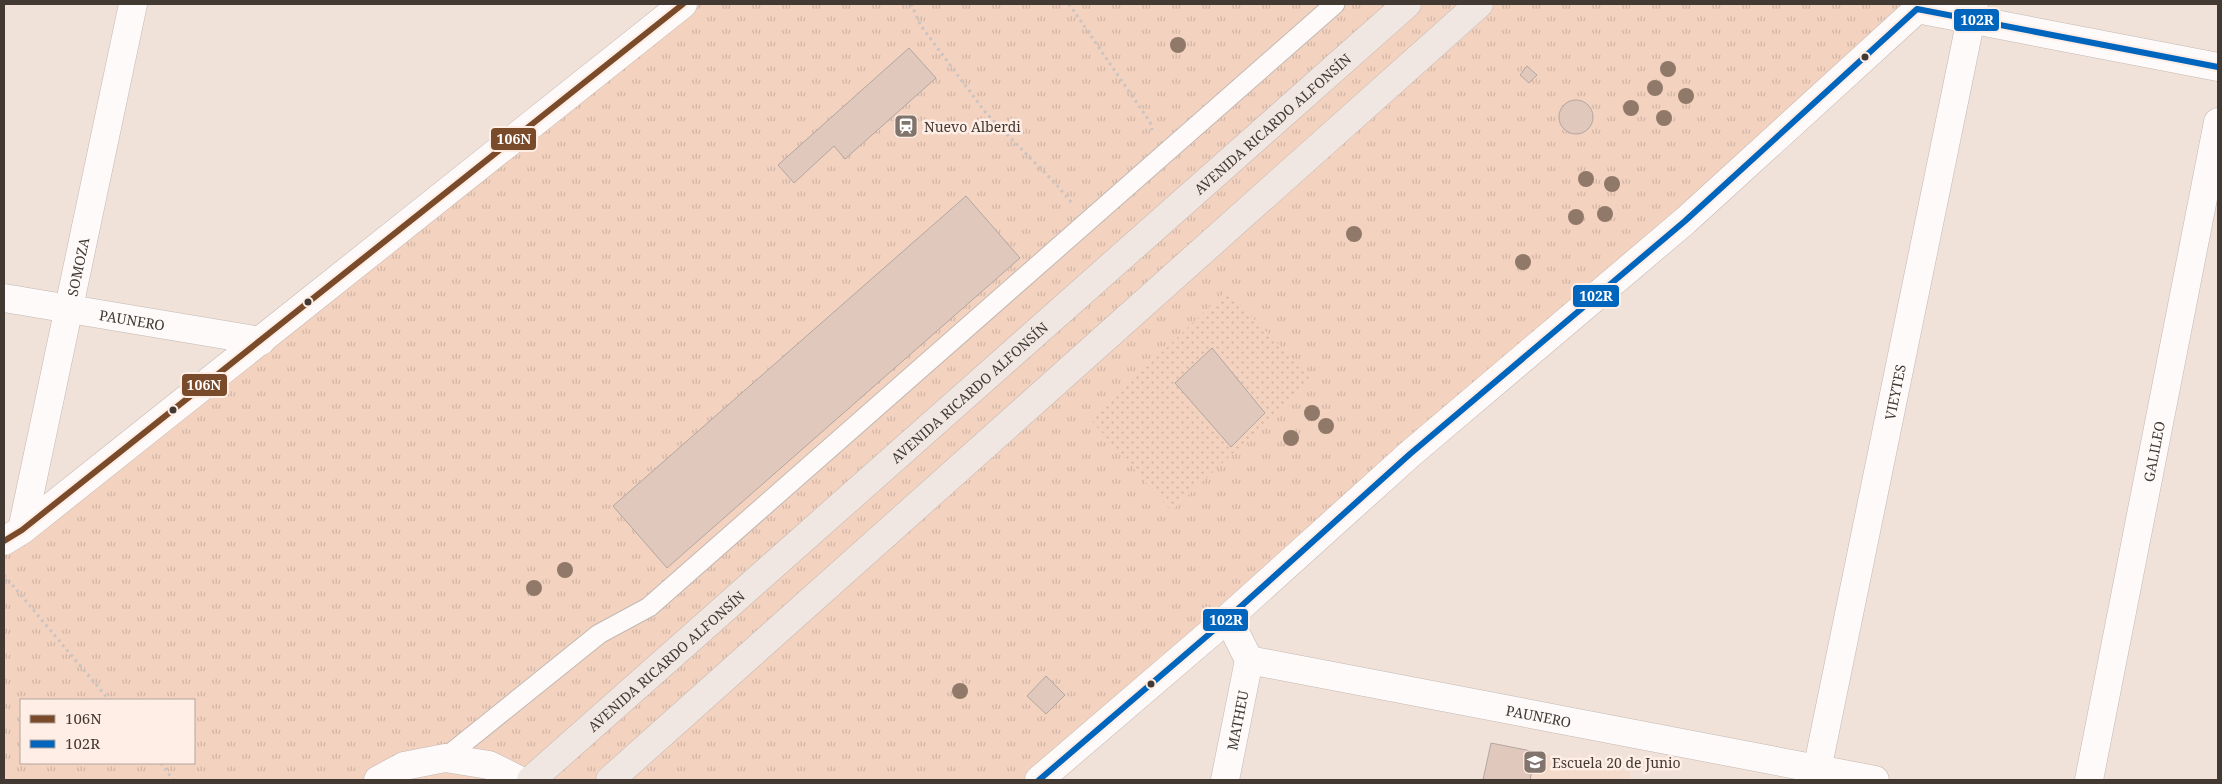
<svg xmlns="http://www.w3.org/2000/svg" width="2222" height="784" viewBox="0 0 2222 784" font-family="'Noto Serif',serif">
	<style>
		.built { fill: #f4dbcc }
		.park { fill: url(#park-tufts); fill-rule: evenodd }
		.garden { fill: url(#garden-dots) }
		.building { fill: #e0c9bc; stroke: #b2a6a0 }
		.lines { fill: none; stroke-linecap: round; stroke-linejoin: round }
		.lane-casing { stroke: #c3b8b2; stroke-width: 21 }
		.street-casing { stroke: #c3b8b2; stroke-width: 29 }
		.secondary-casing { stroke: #c3b8b2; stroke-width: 29 }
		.highway-casing { stroke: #c6b7af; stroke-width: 29 }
		.path { stroke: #c9c4c1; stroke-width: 3; stroke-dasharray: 2.5 4; stroke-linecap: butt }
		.lane { stroke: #fdfaf9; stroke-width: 19 }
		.street { stroke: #fdfaf9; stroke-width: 28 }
		.secondary { stroke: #fdfaf9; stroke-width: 28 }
		.highway { stroke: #f0e7e2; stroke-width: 28 }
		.bus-1-casing { stroke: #ffeee5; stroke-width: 10 }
		.bus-2-casing { stroke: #ffeee5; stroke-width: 10 }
		.bus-1 { stroke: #7a4b2a; stroke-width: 6 }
		.bus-2 { stroke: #0065bd; stroke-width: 6 }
		.tree { fill: #91796a }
		.bus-dot { fill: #433933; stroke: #ffeee5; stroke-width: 2 }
		.labels { text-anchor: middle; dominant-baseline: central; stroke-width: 5; stroke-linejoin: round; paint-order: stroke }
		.street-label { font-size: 14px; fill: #433933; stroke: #ffeee5 }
		.poi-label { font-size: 14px; fill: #433933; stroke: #ffeee5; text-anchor: start }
		.line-badge { stroke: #ffeee5; stroke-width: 2 }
		.badge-label { font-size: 14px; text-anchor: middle; font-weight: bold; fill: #fff }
	</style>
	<defs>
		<pattern id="park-tufts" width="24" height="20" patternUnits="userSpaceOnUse" patternTransform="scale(1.25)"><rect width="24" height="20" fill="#f3d2c0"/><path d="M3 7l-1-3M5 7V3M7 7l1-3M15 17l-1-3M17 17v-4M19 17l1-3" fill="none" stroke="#d2b5a5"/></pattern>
		<pattern id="garden-dots" width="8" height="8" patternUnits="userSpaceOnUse" patternTransform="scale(1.25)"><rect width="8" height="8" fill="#f3d2c0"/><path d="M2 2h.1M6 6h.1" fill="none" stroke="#d2b5a5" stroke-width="1.8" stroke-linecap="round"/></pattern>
	</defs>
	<rect width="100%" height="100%" fill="#f0e1d9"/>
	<path class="built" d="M1491 743 1630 772 1629 780H1483Z"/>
	<path class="park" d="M683 4H1923L1039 780H4V541ZM21 700H194V763H21Z"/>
	<path class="garden" d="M1226 291 1313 379 1171 511 1091 420Z"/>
	<g class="building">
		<path d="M909 48 936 78 845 159 834 146 794 183 778 165Z"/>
		<path d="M1527 66 1537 75 1529 83 1520 75Z"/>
		<circle cx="1576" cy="117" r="17"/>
		<path d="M966 196 1020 258 667 568 613 506Z"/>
		<path d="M1212 348 1265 413 1231 447 1175 383Z"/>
		<path d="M1046 676 1065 695 1046 714 1027 696Z"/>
		<path d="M1491 743 1536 752 1530 780H1483Z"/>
	</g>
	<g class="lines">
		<g class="lane-casing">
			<path id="lane" d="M445 758 599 634 649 607 1335 4"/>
		</g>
		<g class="street-casing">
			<g id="street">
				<path d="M1917 9 2218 67"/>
				<path id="s1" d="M4 298 261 341"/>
				<path id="s2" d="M22 530 133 4"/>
				<path d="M1228 618 1249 660"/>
				<path id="s3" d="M1249 660 1875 780"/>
				<path id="s4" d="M1225 780 1249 660"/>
				<path id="s5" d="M1815 780 1974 4"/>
				<path id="s6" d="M2089 780 2218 122"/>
			</g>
		</g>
		<g class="secondary-casing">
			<g id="secondary">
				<path d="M4 541 22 530 683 4"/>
				<path d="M378 780 404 766 445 758 489 765 519 780"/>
				<path d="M1039 780 1228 618 1410 454 1685 221 1923 4"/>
			</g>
		</g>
		<g class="highway-casing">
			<g id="highway">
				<path id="s7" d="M531 780 1407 4"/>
				<path d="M610 780 1479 4"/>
			</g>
		</g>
		<g class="path">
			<path d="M911 4 921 26 986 113 1055 183 1072 203"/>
			<path d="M1069 4 1150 122 1152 130"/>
			<path d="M4 575 109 700"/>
			<path d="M161 763 173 780"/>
		</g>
		<use href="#lane" class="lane"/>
		<use href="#street" class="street"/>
		<use href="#secondary" class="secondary"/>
		<use href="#highway" class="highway"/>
		<g class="bus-1-casing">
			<path id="bus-1" d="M4 541 22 530 683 4"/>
		</g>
		<g class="bus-2-casing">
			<path id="bus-2" d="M1039 780 1228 618 1410 454 1685 221 1917 9 2218 67"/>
		</g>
		<use href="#bus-1" class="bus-1"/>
		<use href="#bus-2" class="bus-2"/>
	</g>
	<g class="tree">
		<circle cx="1178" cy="45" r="8"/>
		<circle cx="1668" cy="69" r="8"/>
		<circle cx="1655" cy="88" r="8"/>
		<circle cx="1686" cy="96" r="8"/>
		<circle cx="1631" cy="108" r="8"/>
		<circle cx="1664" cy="118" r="8"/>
		<circle cx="1586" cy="179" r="8"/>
		<circle cx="1612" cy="184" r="8"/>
		<circle cx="1605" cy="214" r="8"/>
		<circle cx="1576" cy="217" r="8"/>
		<circle cx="1354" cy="234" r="8"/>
		<circle cx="1523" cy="262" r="8"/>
		<circle cx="1312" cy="413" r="8"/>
		<circle cx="1326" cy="426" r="8"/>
		<circle cx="1291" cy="438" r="8"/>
		<circle cx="565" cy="570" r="8"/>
		<circle cx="534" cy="588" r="8"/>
		<circle cx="960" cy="691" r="8"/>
	</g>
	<defs>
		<g id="station-square" transform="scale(1.25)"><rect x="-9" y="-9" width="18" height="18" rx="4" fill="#80746d" stroke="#ffeee5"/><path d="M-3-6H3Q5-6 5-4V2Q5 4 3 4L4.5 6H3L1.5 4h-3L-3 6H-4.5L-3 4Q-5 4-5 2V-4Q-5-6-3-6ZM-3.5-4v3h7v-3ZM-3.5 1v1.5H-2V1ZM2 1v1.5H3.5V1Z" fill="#fff"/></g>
		<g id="school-square" transform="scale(1.25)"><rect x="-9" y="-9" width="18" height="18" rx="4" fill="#80746d" stroke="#ffeee5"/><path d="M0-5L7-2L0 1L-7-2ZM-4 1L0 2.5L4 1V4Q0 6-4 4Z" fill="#fff"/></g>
	</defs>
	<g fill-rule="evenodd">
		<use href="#station-square" x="906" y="126"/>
		<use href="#school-square" x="1535" y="762"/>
	</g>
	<g class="bus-dot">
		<circle cx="1865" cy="57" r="4.5"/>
		<circle cx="308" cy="302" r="4.5"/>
		<circle cx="173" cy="410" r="4.5"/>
		<circle cx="1151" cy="684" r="4.5"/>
	</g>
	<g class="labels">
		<g class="street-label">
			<text stroke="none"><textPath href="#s7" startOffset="990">AVENIDA RICARDO ALFONSÍN</textPath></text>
			<text stroke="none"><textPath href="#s2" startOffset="269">SOMOZA</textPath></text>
			<text stroke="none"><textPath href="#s1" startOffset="130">PAUNERO</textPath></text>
			<text stroke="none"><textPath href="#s7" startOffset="585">AVENIDA RICARDO ALFONSÍN</textPath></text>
			<text stroke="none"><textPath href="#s5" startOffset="396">VIEYTES</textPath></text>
			<text stroke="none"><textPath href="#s6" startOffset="335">GALILEO</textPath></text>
			<text stroke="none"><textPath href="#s7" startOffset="180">AVENIDA RICARDO ALFONSÍN</textPath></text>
			<text stroke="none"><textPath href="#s3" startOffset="295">PAUNERO</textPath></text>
			<text stroke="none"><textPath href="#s4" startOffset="61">MATHEU</textPath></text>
		</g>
		<g class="poi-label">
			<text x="924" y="126">Nuevo Alberdi</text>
			<text x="1552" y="762">Escuela 20 de Junio</text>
		</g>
	</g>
	<g class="line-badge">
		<rect x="1953" y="8" width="47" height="24" rx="5" fill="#0065bd"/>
		<rect x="490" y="127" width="47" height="24" rx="5" fill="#7a4b2a"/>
		<rect x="1572" y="284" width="48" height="24" rx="5" fill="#0065bd"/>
		<rect x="181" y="373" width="47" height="24" rx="5" fill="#7a4b2a"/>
		<rect x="1202" y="608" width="47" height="24" rx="5" fill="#0065bd"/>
	</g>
	<g class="badge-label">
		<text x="1977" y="25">102R</text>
		<text x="514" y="144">106N</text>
		<text x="1596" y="301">102R</text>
		<text x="204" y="390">106N</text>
		<text x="1226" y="625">102R</text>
	</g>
	<rect width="2222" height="784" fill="none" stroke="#433933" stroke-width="10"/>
	<rect x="20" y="699" width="175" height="65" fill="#ffeee5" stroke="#b4a69e"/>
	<rect x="30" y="715" width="25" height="8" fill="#7a4b2a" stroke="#b4a69e"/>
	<text x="65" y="724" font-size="15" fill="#433933">106N</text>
	<rect x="30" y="740" width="25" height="8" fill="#0065bd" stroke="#b4a69e"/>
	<text x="65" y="749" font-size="15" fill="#433933">102R</text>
</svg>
